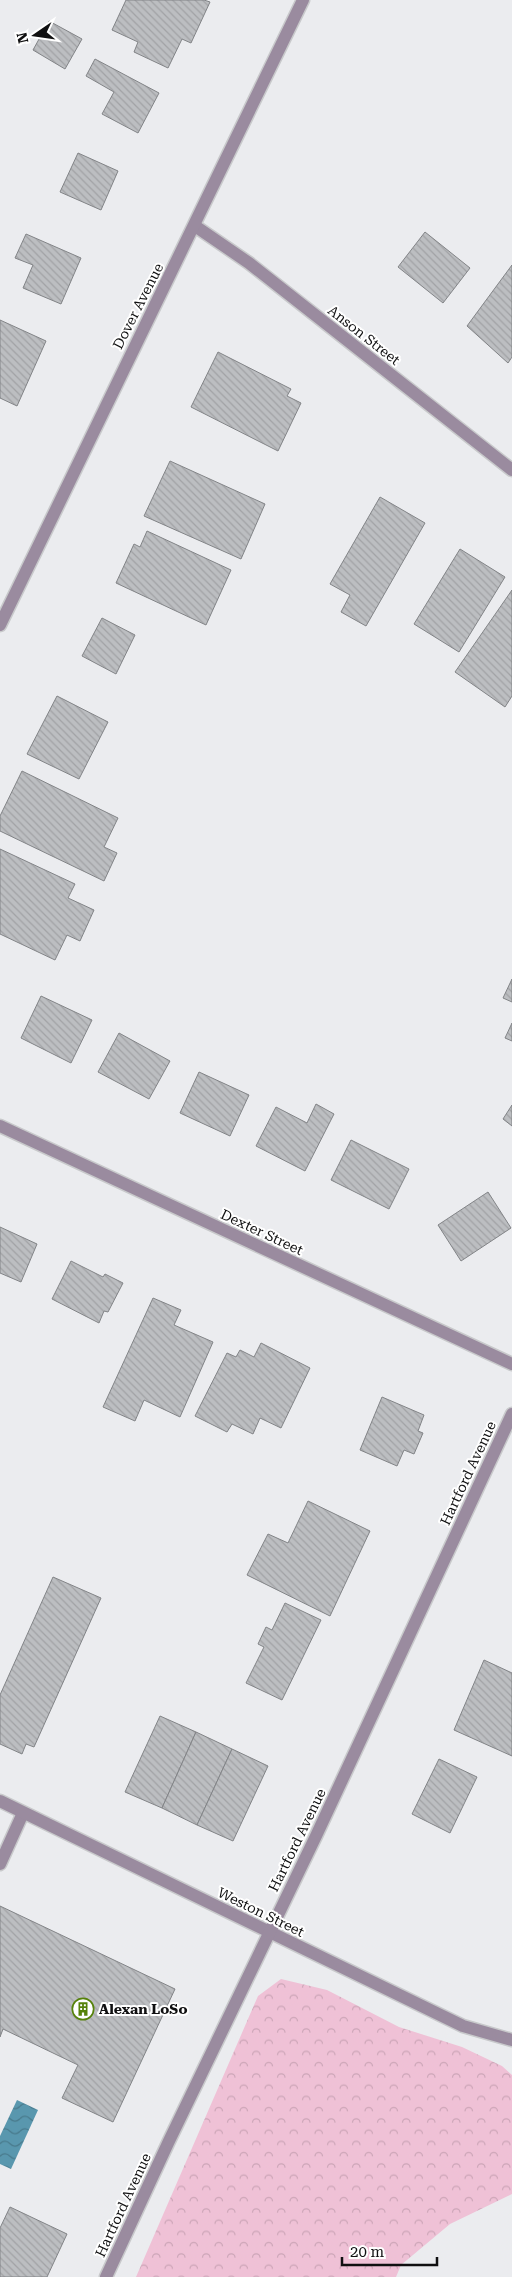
<svg xmlns="http://www.w3.org/2000/svg" width="512" height="2277" viewBox="0 0 512 2277" font-family="'Roboto Serif',serif">
	<style>
		.forest { fill: url(#forest-crowns) }
		.water { fill: url(#water-waves) }
		.building { fill: url(#building-back-hatch); stroke: #828487 }
		.lines { fill: none; stroke-linecap: round; stroke-linejoin: round }
		.service-casing { stroke: #c8c9cb; stroke-width: 15 }
		.minor-casing { stroke: #c8c9cb; stroke-width: 15 }
		.service { stroke: #9a8b9f; stroke-width: 12 }
		.minor { stroke: #9a8b9f; stroke-width: 12 }
		.labels { text-anchor: middle; dominant-baseline: central; stroke-width: 4; stroke-linejoin: round; paint-order: stroke }
		.street-label { font-size: 14px; fill: #101011; stroke: #fff }
		.poi-label { font-size: 14px; font-weight: bold; fill: #101011; stroke: #fff; text-anchor: start }
	</style>
	<defs>
		<pattern id="forest-crowns" width="20" height="18" patternUnits="userSpaceOnUse" patternTransform="scale(1.25)"><rect width="20" height="18" fill="#efc1d6"/><path d="M2 6a3 3 0 1 1 6 0M12 15a3 3 0 1 1 6 0" fill="none" stroke="#cca5b7"/></pattern>
		<pattern id="water-waves" width="16" height="10" patternUnits="userSpaceOnUse" patternTransform="scale(1.25)"><rect width="16" height="10" fill="#5997ae"/><path d="M0 5q4-4 8 0t8 0" fill="none" stroke="#487a8c"/></pattern>
		<pattern id="building-back-hatch" width="6" height="6" patternUnits="userSpaceOnUse" patternTransform="scale(1.25)"><rect width="6" height="6" fill="#bcbec1"/><path d="M-1 5l2 2M0 0l6 6M5-1l2 2" fill="none" stroke="#a1a2a5"/></pattern>
	</defs>
	<rect width="100%" height="100%" fill="#ebecef"/>
	<path class="forest" d="M281 1979 327 1990 399 2027 462 2047 502 2066 512 2075V2194L450 2224 401 2265 396 2277H136L258 1996Z"/>
	<path class="water" d="M17 2100 38 2110 11 2169 0 2164V2136Z"/>
	<g class="building">
		<path d="M126 0H204L210 2 191 43 182 39 168 68 134 52 138 42 112 30Z"/>
		<path d="M49 21 82 39 65 69 33 50Z"/>
		<path d="M95 59 159 93 138 133 102 114 114 92 86 76Z"/>
		<path d="M78 153 118 171 101 210 60 192Z"/>
		<path d="M425 232 470 268 443 303 398 267Z"/>
		<path d="M26 234 81 258 61 304 23 288 33 265 15 258Z"/>
		<path d="M512 265V357L508 363 467 326Z"/>
		<path d="M0 320 46 341 17 406 0 398Z"/>
		<path d="M218 352 291 389 287 396 301 403 278 451 191 407Z"/>
		<path d="M170 461 265 504 241 559 144 516Z"/>
		<path d="M380 497 425 523 366 626 341 612 350 595 330 584Z"/>
		<path d="M147 531 231 570 206 625 116 583 134 544 140 547Z"/>
		<path d="M460 549 505 577 459 652 414 624Z"/>
		<path d="M512 590V696L505 707 455 672Z"/>
		<path d="M102 618 135 635 116 674 82 656Z"/>
		<path d="M57 696 108 722 79 779 27 754Z"/>
		<path d="M22 771 118 818 104 847 117 853 104 881 0 831V816Z"/>
		<path d="M0 849 75 884 68 898 94 910 80 941 67 935 55 960 0 934Z"/>
		<path d="M512 979V1002L503 998Z"/>
		<path d="M41 996 92 1020 71 1063 21 1038Z"/>
		<path d="M512 1023V1041L505 1038Z"/>
		<path d="M119 1033 170 1061 149 1099 98 1072Z"/>
		<path d="M199 1072 249 1095 230 1136 180 1113Z"/>
		<path d="M316 1104 334 1114 305 1171 256 1146 276 1107 307 1123Z"/>
		<path d="M512 1105V1126L503 1119Z"/>
		<path d="M351 1140 409 1169 389 1209 331 1180Z"/>
		<path d="M488 1192 511 1228 461 1261 438 1225Z"/>
		<path d="M0 1227 37 1244 21 1282 0 1273Z"/>
		<path d="M71 1261 103 1277 105 1274 123 1283 108 1312 104 1311 99 1323 52 1299Z"/>
		<path d="M153 1298 181 1310 174 1325 213 1342 180 1417 144 1400 135 1421 103 1407Z"/>
		<path d="M261 1343 310 1368 281 1428 260 1418 253 1434 232 1424 227 1432 195 1416 227 1353 236 1357 240 1350 254 1357Z"/>
		<path d="M382 1397 424 1415 418 1431 423 1433 414 1454 404 1450 397 1466 360 1450Z"/>
		<path d="M308 1501 370 1531 330 1616 247 1575 268 1534 288 1543Z"/>
		<path d="M53 1577 101 1598 34 1747 26 1744 22 1754 0 1744V1695Z"/>
		<path d="M285 1603 321 1620 282 1700 246 1683 264 1647 258 1644 266 1627 272 1630Z"/>
		<path d="M484 1660 512 1673V1756L454 1730Z"/>
		<path d="M160 1716 196 1732 162 1808 125 1792Z"/>
		<path d="M196 1732 232 1749 197 1825 162 1808Z"/>
		<path d="M232 1749 268 1766 233 1841 197 1825Z"/>
		<path d="M439 1759 477 1777 450 1833 412 1814Z"/>
		<path d="M0 1906 175 1989 113 2122 62 2098 78 2065 3 2029 0 2037Z"/>
		<path d="M10 2207 67 2234 47 2277H0V2228Z"/>
	</g>
	<g class="lines">
		<g class="service-casing">
			<path id="service" d="M0 1864 23 1813"/>
		</g>
		<g class="minor-casing">
			<g id="minor">
				<path d="M195 226 249 263 512 470"/>
				<path d="M0 625 303 0"/>
				<path d="M0 1126 512 1364"/>
				<path d="M0 1801 463 2026 512 2040"/>
				<path d="M106 2277 169 2141 316 1836 512 1414"/>
			</g>
		</g>
		<use href="#service" class="service"/>
		<use href="#minor" class="minor"/>
	</g>
	<defs>
		<g id="building-ring" transform="scale(1.125)"><circle r="9.5" fill="#fff" stroke="#56820a" stroke-width="1.5"/><path d="M-4-6H4V6H1V3H-1V6H-4ZM-2.5-4.3h1.7v1.8h-1.7ZM.8-4.3h1.7v1.8H.8ZM-2.5-1h1.7V.8h-1.7ZM.8-1h1.7V.8H.8Z" fill="#56820a"/></g>
	</defs>
	<g fill-rule="evenodd">
		<use href="#building-ring" x="83" y="2009"/>
	</g>
	<g class="labels">
		<g class="street-label">
			<text transform="translate(138 306) rotate(-63)">Dover Avenue</text>
			<text transform="translate(364 335) rotate(38)">Anson Street</text>
			<text transform="translate(262 1232) rotate(25)">Dexter Street</text>
			<text transform="translate(468 1473) rotate(-65)">Hartford Avenue</text>
			<text transform="translate(297 1840) rotate(-64)">Hartford Avenue</text>
			<text transform="translate(261 1912) rotate(26)">Weston Street</text>
			<text transform="translate(123 2205) rotate(-65)">Hartford Avenue</text>
		</g>
		<g class="poi-label">
			<text x="99" y="2009">Alexan LoSo</text>
		</g>
	</g>
	<g transform="translate(35 35) rotate(257)" stroke="#ffffff" stroke-width="4" paint-order="stroke">
	<path d="M0-4L9 19L0 12L-9 19Z" fill="#101011"/>
	<text y="-8" font-size="14" font-weight="bold" text-anchor="middle" fill="#101011">N</text>
	</g>
	<path d="M342 2257v8h95v-8" fill="none" stroke="#101011" stroke-width="2.5"/>
	<text x="350" y="2257" font-size="15" fill="#101011" stroke="#ffffff" stroke-width="4" paint-order="stroke">20 m</text>
</svg>
